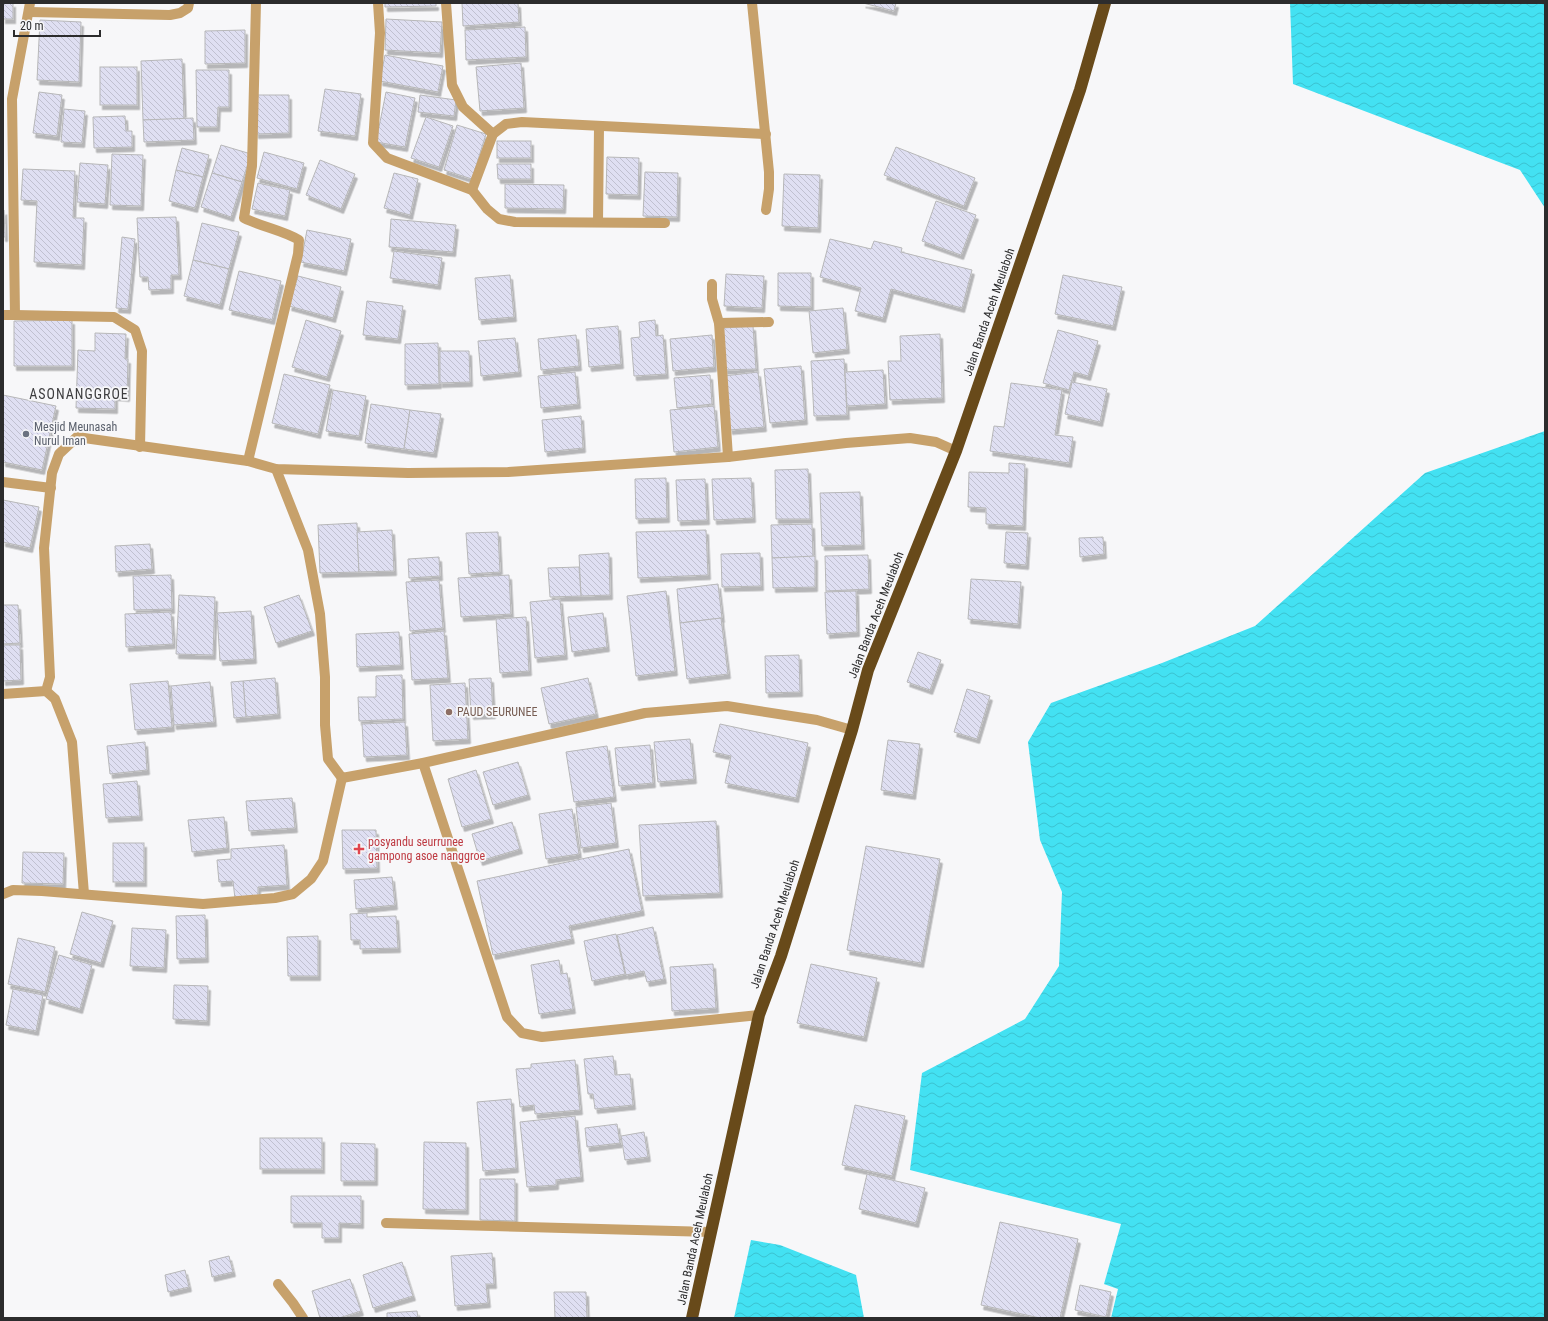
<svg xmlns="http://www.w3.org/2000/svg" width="1548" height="1321" viewBox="0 0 1548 1321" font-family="'Roboto Condensed',sans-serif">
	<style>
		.water { fill: url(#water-waves) }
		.building { fill: url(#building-back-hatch); stroke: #b7b7b8; filter: url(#shadow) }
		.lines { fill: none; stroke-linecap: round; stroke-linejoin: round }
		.minor { stroke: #c7a16b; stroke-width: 10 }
		.highway { stroke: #684a1a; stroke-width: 12 }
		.worship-dot { fill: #6b7280; stroke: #f7f7f9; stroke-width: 1.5 }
		.education-dot { fill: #8d6e63; stroke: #f7f7f9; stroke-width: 1.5 }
		.health-dot { fill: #e0444e; stroke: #f7f7f9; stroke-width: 1.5 }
		.labels { text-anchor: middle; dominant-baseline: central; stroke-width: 3.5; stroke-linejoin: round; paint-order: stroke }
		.street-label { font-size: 12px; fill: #2c2c2d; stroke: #f7f7f9 }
		.worship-label { font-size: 12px; fill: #5b616d; stroke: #f7f7f9; text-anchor: start }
		.education-label { font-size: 12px; fill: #785e54; stroke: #f7f7f9; text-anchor: start }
		.health-label { font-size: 12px; fill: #be3a42; stroke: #f7f7f9; text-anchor: start }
		.quarter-label { font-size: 14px; letter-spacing: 1px; fill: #3d3d3f; stroke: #f7f7f9 }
	</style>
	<defs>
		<pattern id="water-waves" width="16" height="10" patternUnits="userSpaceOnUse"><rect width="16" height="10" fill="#43e1f2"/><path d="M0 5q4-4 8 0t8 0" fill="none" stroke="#3bc1d0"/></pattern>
		<pattern id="building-back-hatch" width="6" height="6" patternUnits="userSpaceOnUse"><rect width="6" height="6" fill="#dfdff2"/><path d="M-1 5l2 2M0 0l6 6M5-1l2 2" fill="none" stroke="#c0c0d0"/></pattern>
		<filter id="shadow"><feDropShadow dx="2.5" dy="4.5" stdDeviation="0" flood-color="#0004"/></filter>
	</defs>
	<rect width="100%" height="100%" fill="#f7f7f9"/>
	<g class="water">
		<path d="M1290 3H1545V208L1520 170 1293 84Z"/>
		<path d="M1545 431V1318H1111L1118 1289 1104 1284 1121 1224 910 1170 922 1073 1025 1019 1059 966 1062 892 1040 840 1028 742 1051 703 1162 663 1255 626 1425 473Z"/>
		<path d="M751 1240 780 1245 856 1275 864 1318H734Z"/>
	</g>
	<g class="building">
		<rect x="3" y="3" width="10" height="16"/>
		<path d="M385 3H436V6L385 7Z"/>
		<path d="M462 3H518L519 22 463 26Z"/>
		<path d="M863 3H896L894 11Z"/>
		<path d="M386 19 442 22 440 53 385 50Z"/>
		<path d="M40 20 81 22 79 82 37 80Z"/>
		<path d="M525 27 526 57 466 60 465 30Z"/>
		<path d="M245 30V63L205 64V31Z"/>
		<path d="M385 55 443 66 438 92 380 81Z"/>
		<path d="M182 59 184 119 143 120 141 61Z"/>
		<path d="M521 63 524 108 480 111 476 67Z"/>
		<rect x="100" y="67" width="37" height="38"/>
		<path d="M196 70H229V107H218L217 127H197Z"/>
		<path d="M325 89 361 94 355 136 318 131Z"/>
		<path d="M39 92 62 95 57 136 33 133Z"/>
		<path d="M386 92 415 98 405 147 376 142Z"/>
		<path d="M255 95H289V133L256 134Z"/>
		<path d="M420 95 456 100 454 116 418 112Z"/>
		<path d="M64 109 85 111 82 143 61 142Z"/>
		<path d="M125 116 126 131H132V147L94 148 93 117Z"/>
		<path d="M426 117 453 126 439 167 411 158Z"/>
		<path d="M193 118 194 140 144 142 143 120Z"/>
		<path d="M457 125 486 134 472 179 444 170Z"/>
		<rect x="497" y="141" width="34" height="17"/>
		<path d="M221 145 251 154 242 182 212 173Z"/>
		<path d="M896 147 975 178 964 206 884 175Z"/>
		<path d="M182 148 209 155 203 177 176 170Z"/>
		<path d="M264 152 304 163 297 189 257 178Z"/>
		<path d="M112 154 143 155 141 206 110 205Z"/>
		<path d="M607 157 639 158 638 195 606 194Z"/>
		<path d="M320 160 355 174 341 209 306 195Z"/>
		<path d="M80 163 108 165 105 204 77 202Z"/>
		<path d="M497 164H531V179H498Z"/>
		<path d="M23 169 75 171 73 218H84L82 265 34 262 37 201 21 200Z"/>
		<path d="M176 170 203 177 195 208 169 201Z"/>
		<path d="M645 172 678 173 677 217 643 216Z"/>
		<path d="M212 173 242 182 231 217 201 207Z"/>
		<path d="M394 173 418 179 410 215 384 208Z"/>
		<path d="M784 174 820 175 818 228 782 226Z"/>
		<path d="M258 183 290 190 285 216 252 209Z"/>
		<path d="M505 184 564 185 563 209 505 208Z"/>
		<path d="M936 201 976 215 961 255 922 241Z"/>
		<path d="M4 210 5 237H3V211Z"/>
		<path d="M176 217 179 275H171V289L149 290 148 277H140L137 218Z"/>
		<path d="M391 219 456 225 453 252 389 247Z"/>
		<path d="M202 223 239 232 229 269 193 260Z"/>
		<path d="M307 230 351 239 344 271 301 262Z"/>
		<path d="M122 237 135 239 128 309 116 308Z"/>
		<path d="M830 239 871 249 874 241 902 248 901 252 972 270 962 308 891 289 883 318 855 311 861 288 820 277Z"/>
		<path d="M394 251 442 258 438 285 390 278Z"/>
		<path d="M193 260 229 269 220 305 184 296Z"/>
		<path d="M239 271 281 281 272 320 229 310Z"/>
		<path d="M778 273H811V307L778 306Z"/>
		<path d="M726 274 764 276 762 308 724 306Z"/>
		<path d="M510 275 514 317 479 320 475 278Z"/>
		<path d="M1063 275 1122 287 1113 326 1055 314Z"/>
		<path d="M298 276 341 287 333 318 289 306Z"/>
		<path d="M367 301 403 306 398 339 363 335Z"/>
		<path d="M843 308 847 349 813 353 809 311Z"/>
		<path d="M72 320V366H14V321Z"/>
		<path d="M306 320 341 331 327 377 292 367Z"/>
		<path d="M655 320 656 336 663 335 666 374 634 376 631 338 640 337 639 322Z"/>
		<path d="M618 326 621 364 589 367 586 329Z"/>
		<path d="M753 326 756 369 725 370 723 328Z"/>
		<path d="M1058 330 1098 341 1088 376 1074 372 1069 390 1043 383Z"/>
		<path d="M95 333 126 334 125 359H128L127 397 115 396V409L76 408 78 350 95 351Z"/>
		<path d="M940 334 942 398 890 400 888 361H901L900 336Z"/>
		<path d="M576 335 579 366 541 370 538 339Z"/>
		<path d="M712 335 714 367 673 371 670 339Z"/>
		<path d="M515 338 519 372 481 376 478 341Z"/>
		<path d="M438 343 439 384 405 385V344Z"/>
		<path d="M440 351H469L470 382 440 383Z"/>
		<path d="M844 359 847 415 814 416 811 361Z"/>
		<path d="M801 366 805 420 770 423 764 369Z"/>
		<path d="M883 370 885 404 847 406 845 372Z"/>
		<path d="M575 372 578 404 541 408 538 376Z"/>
		<path d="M758 372 764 427 730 430 724 376Z"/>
		<path d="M284 374 330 385 318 434 272 423Z"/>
		<path d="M710 375 712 404 677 408 674 378Z"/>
		<path d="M1072 382 1107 389 1100 422 1065 414Z"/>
		<path d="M1011 383 1062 390 1055 435 1073 437 1069 463 990 451 994 426 1004 427Z"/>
		<path d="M333 390 366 396 359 436 326 431Z"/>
		<path d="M3 395 56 406 42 470 3 462Z"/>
		<path d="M371 404 410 410 404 449 365 443Z"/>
		<path d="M714 406 718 447 674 452 670 410Z"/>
		<path d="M410 410 441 414 434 453 404 449Z"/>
		<path d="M581 416 583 448 545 452 542 420Z"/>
		<path d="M1009 463 1025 464 1023 526 986 524V508L968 507 969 472 1009 473Z"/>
		<path d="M808 469 810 519H776L775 470Z"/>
		<path d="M666 478 667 518 636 519 635 479Z"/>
		<path d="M751 478 753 518 714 520 712 479Z"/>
		<path d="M705 479 707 520 678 521 676 480Z"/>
		<path d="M860 492 862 545 822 546 820 493Z"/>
		<path d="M3 500 39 507 30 548 3 542Z"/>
		<path d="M357 523 359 572 320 573 318 525Z"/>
		<path d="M812 524 813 557 772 558 771 525Z"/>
		<path d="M392 530 394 571 359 572 357 532Z"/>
		<path d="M706 530 708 575 638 578 636 532Z"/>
		<path d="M498 532 500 572 469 574 466 533Z"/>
		<path d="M1006 532 1028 533 1026 565 1004 563Z"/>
		<path d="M1103 537 1104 554 1080 557 1079 538Z"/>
		<path d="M150 544 152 569 116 572 115 546Z"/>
		<path d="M609 553 610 595 581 596 579 555Z"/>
		<path d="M760 553 761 586 722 587 721 554Z"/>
		<path d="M868 555 869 589 826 591 825 556Z"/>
		<path d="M815 556V587L773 588 772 558Z"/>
		<path d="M439 557 440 576 409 578 408 559Z"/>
		<path d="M579 567 581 596 550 597 548 568Z"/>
		<path d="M171 575 172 609 134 610 133 576Z"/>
		<path d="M509 575 511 614 461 617 458 578Z"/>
		<path d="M971 579 1021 582 1018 624 968 619Z"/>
		<path d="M439 580 443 628 410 631 406 582Z"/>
		<path d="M718 584 722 618 680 623 677 589Z"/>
		<path d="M666 591 675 671 636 676 627 596Z"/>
		<path d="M856 591 857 632 827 634 825 592Z"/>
		<path d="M179 595 215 597 213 655 176 654Z"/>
		<path d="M299 595 312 631 276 643 264 607Z"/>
		<path d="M560 599 565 655 535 658 530 602Z"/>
		<path d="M3 605H18L20 643 3 644Z"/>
		<path d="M251 611 254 659 220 661 217 613Z"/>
		<path d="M171 612 173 644 126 647 125 614Z"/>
		<path d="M603 613 607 647 572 652 568 617Z"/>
		<path d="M526 617 529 671 500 673 496 619Z"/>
		<path d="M721 618 728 674 687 679 680 623Z"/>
		<path d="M444 631 448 678 412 680 409 634Z"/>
		<path d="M399 632 401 665 357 667 356 634Z"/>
		<path d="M3 645H20L21 680 3 681Z"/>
		<path d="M918 652 941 660 930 690 907 682Z"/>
		<path d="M799 655 800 692 766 693 765 656Z"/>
		<path d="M402 675 403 719 359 721 358 697H376V676Z"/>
		<path d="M275 678 278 714 246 717 243 681Z"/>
		<path d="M491 678 493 714 471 715 469 679Z"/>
		<path d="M588 678 596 714 549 724 541 688Z"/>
		<path d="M168 681 172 727 135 730 130 684Z"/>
		<path d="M243 681 246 717 234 718 231 682Z"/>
		<path d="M210 682 214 722 174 725 171 686Z"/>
		<path d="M465 683 468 739 433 741 430 685Z"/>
		<path d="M967 689 990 696 977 739 954 732Z"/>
		<path d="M405 722 407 755 364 757 362 724Z"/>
		<path d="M720 724 808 743 796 798 725 783 731 756 713 752Z"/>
		<path d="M690 739 694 779 658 782 654 742Z"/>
		<path d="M888 740 920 744 913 795 881 790Z"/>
		<path d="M145 742 147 770 110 774 107 746Z"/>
		<path d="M650 745 653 783 619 786 615 748Z"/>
		<path d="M607 746 614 797 574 802 566 752Z"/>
		<path d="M518 762 528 795 493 805 483 772Z"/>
		<path d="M476 770 491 819 462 827 448 779Z"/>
		<path d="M137 781 140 816 106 818 103 784Z"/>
		<path d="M292 798 295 828 249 831 246 801Z"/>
		<path d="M611 803 616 843 581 848 576 807Z"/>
		<path d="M572 809 579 854 546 859 539 814Z"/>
		<path d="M224 817 227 848 192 852 188 820Z"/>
		<path d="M716 821 720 893 643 896 639 825Z"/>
		<path d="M512 822 520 849 480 861 472 834Z"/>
		<path d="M342 830H376L377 868 343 869Z"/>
		<rect x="113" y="843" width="31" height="39"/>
		<path d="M284 845 287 885 258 887V898L235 899 233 881 219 882 217 860 231 859V849Z"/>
		<path d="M866 846 940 859 921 963 847 950Z"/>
		<path d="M629 849 642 911 569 926 572 939 493 955 477 881Z"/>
		<path d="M23 852 64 853 63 884 22 883Z"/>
		<path d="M392 877 395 905 356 909 354 880Z"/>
		<path d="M82 912 113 921 101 963 70 954Z"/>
		<path d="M367 913V917L396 916 398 948 360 949V940H351L350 914Z"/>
		<path d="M205 915 206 958 177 959 176 916Z"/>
		<path d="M653 927 664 979 647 982 644 971 626 975 617 935Z"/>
		<path d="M132 928 166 930 164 968 130 966Z"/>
		<path d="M616 934 625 974 592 981 584 941Z"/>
		<path d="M318 936V976H288L287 937Z"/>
		<path d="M18 938 55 947 45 992 8 984Z"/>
		<path d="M59 955 92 965 80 1009 46 999Z"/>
		<path d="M559 960 561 974 567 973 573 1009 539 1014 531 965Z"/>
		<path d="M713 964 716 1008 672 1011 670 967Z"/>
		<path d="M811 964 877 978 864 1037 797 1023Z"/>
		<path d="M174 985 208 986 207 1021 173 1019Z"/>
		<path d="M13 989 43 995 36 1031 6 1025Z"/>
		<path d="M613 1056 615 1075 630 1074 633 1105 595 1109 593 1094H588L584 1059Z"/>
		<path d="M575 1060 580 1110 535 1114 534 1105 520 1107 516 1069 531 1068V1064Z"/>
		<path d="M511 1099 516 1168 483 1171 477 1102Z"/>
		<path d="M855 1105 905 1116 892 1176 842 1165Z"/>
		<path d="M575 1116 581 1177 556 1180V1185L527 1187 520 1122Z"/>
		<path d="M617 1124 620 1143 587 1147 585 1128Z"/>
		<path d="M644 1132 648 1157 625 1160 621 1136Z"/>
		<rect x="260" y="1138" width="62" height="31"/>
		<path d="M424 1142 466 1143V1210L423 1209Z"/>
		<path d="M341 1143 375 1144V1181H341Z"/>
		<path d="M867 1174 925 1188 916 1223 859 1209Z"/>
		<path d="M480 1179H515V1221L480 1220Z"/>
		<path d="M291 1196H361V1224L339 1223V1238H322V1223H291Z"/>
		<path d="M1000 1222 1078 1239 1060 1318H1040L981 1305Z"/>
		<path d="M492 1253 494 1284H486L488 1303 455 1306 451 1256Z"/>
		<path d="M229 1256 233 1272 212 1277 209 1261Z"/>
		<path d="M402 1262 413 1296 373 1308 363 1275Z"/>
		<path d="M185 1270 189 1287 168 1292 165 1275Z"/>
		<path d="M350 1279 361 1311 339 1318H320L312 1291Z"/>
		<path d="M1080 1285 1111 1292 1106 1317 1075 1310Z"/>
		<path d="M554 1292H586L587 1318H555Z"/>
		<path d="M417 1311 418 1318H387V1313Z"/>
	</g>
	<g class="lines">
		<g class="minor">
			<path d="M378 3 380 33 373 143 387 158 472 190 487 209 499 219 515 222 665 223"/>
			<path d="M446 3 452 85 463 107 493 134"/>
			<path d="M752 3 769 172V189L766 210"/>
			<path d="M30 12 170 15 180 13 188 8 189 3"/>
			<path d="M472 190 493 134 506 124 522 122 766 134"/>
			<path d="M598 222 599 127"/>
			<path d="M712 284V299L719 323 728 457"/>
			<path d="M3 315H15L12 99 30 3"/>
			<path d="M15 315 114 317 135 330 142 351 140 447"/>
			<path d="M719 323 769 322"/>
			<path d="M248 461 298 254 299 240C282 230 262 227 244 218L252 166 256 3"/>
			<path d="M276 469 308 550 320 614 325 677V725L328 759 342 778 423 763 645 713 727 706 817 720 852 730"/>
			<path d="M3 482 51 488"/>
			<path d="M46 691 55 699 72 742 84 894"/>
			<path d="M3 694 46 691 50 677 44 548 52 473 59 454 77 437 248 461 276 469 408 473 508 472 728 457 846 443 910 438 936 442 956 451"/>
			<path d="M423 763 507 1017 522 1033 542 1037 759 1015"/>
			<path d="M3 894 13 890 42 891 203 904 275 898 293 894 311 879 323 861 342 778"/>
			<path d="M386 1223 711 1232"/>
			<path d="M278 1284 293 1303 303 1318"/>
		</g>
		<path class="highway" d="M692 1318 759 1015 781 956 852 730 868 670 956 451 1080 90 1105 3"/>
	</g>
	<circle class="worship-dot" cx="26" cy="434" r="4"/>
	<circle class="education-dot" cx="449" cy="712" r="4"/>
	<path class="health-dot" d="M357 843h4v4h4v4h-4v4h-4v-4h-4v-4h4z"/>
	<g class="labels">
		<g class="street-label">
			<text transform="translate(989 312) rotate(-71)">Jalan Banda Aceh Meulaboh</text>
			<text transform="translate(876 615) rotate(-69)">Jalan Banda Aceh Meulaboh</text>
			<text transform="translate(775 924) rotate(-72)">Jalan Banda Aceh Meulaboh</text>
			<text transform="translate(695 1239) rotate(-78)">Jalan Banda Aceh Meulaboh</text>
		</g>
		<g class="worship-label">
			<text x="34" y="427">Mesjid Meunasah<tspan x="34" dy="14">Nurul Iman</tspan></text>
		</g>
		<g class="education-label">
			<text x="457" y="712">PAUD SEURUNEE</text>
		</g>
		<g class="health-label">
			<text x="368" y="842">posyandu seurrunee<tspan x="368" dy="14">gampong asoe nanggroe</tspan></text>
		</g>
		<g class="quarter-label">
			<text x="79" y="394">ASONANGGROE</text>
		</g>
	</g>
	<rect width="1548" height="1321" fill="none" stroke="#2c2c2d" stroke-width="8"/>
	<path d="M14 30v6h86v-6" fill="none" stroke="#2c2c2d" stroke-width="2"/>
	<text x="20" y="30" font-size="12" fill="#2c2c2d" stroke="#f7f7f9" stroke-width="3" paint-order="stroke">20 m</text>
</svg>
